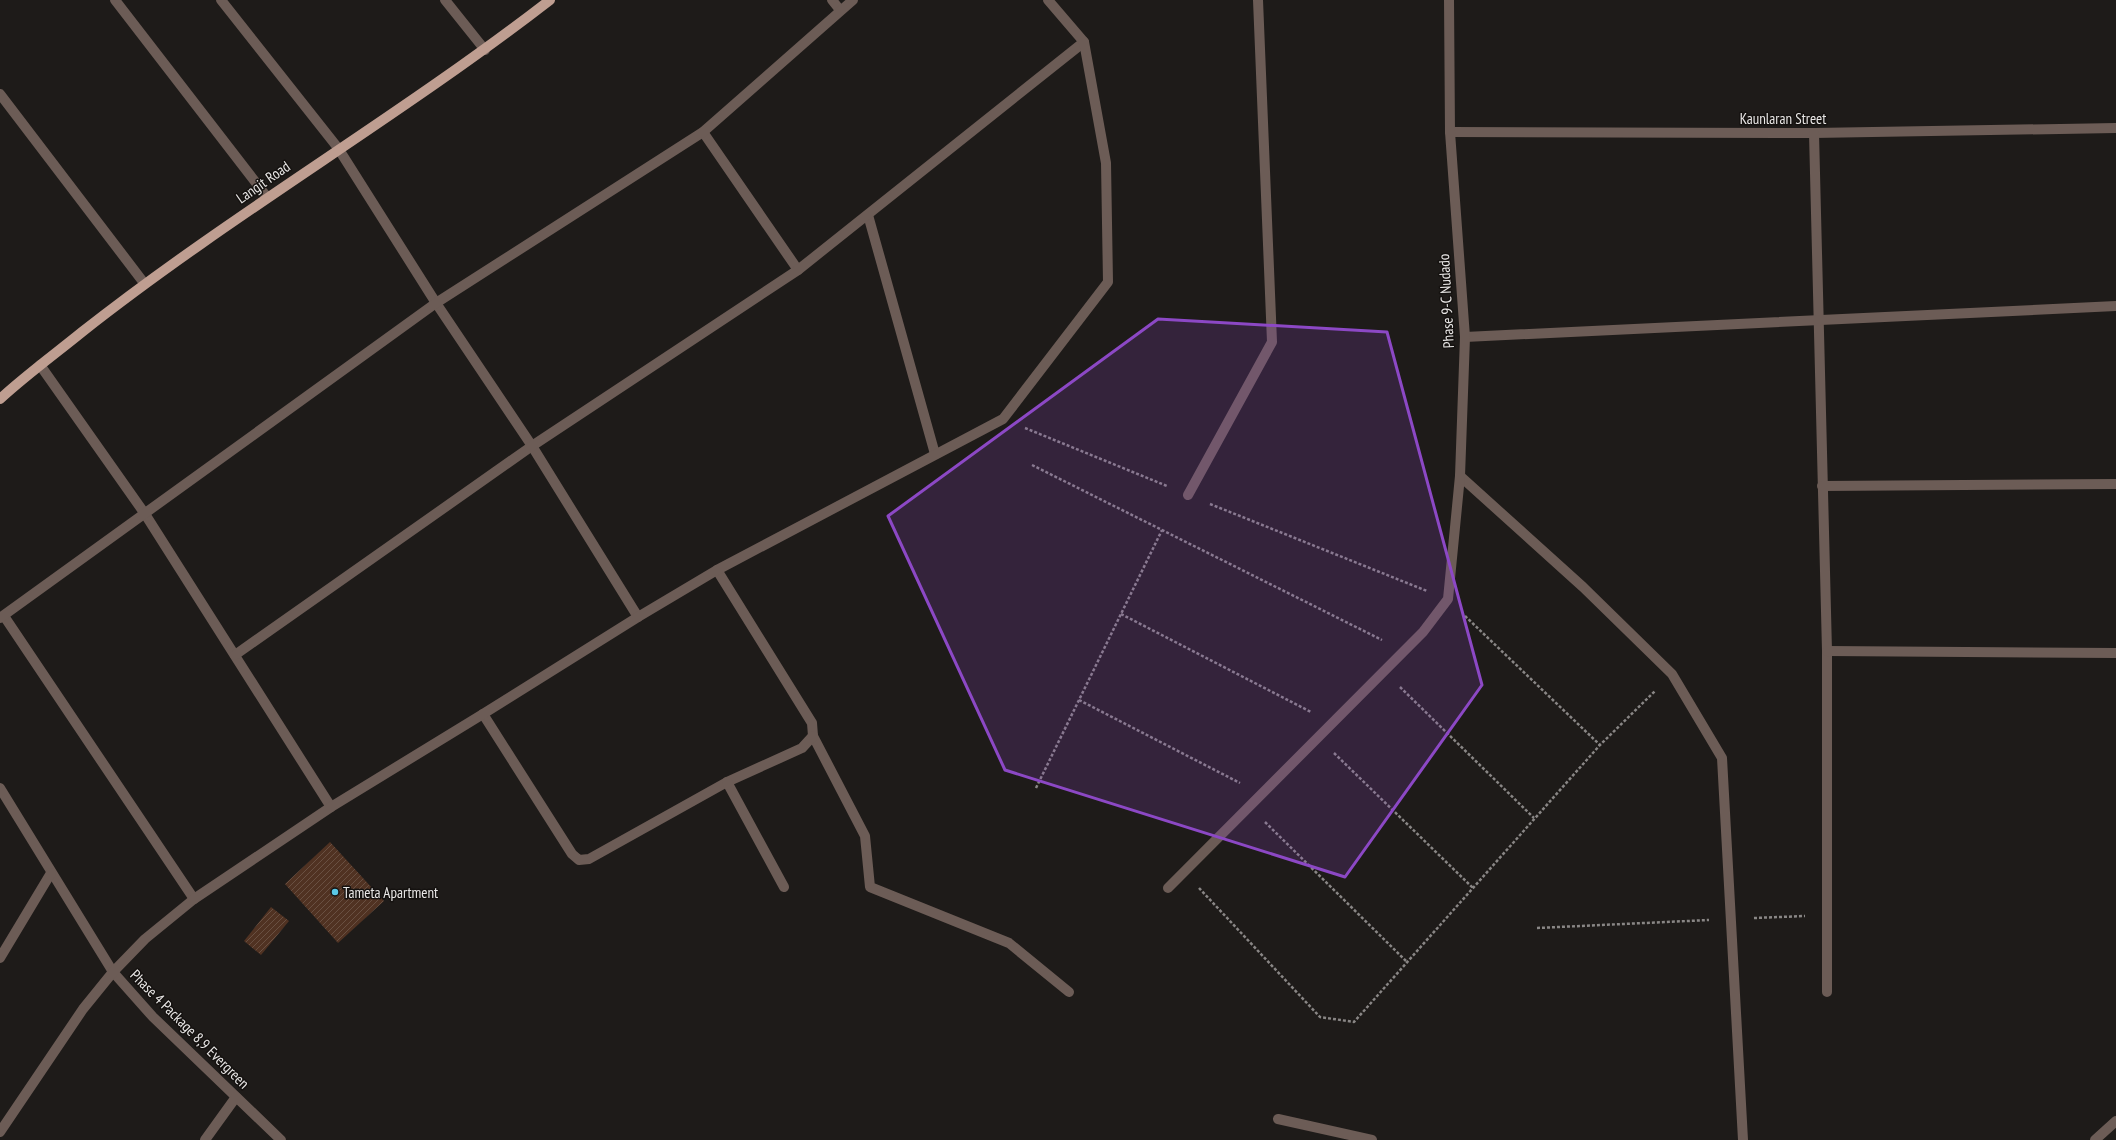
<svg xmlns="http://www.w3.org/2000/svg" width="2116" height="1140" viewBox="0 0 2116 1140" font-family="'PT Sans Narrow',sans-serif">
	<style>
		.building { fill: url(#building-hatch) }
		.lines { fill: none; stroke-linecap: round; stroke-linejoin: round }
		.path { stroke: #898685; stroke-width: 2.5; stroke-dasharray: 3 2; stroke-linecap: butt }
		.minor { stroke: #6c5c56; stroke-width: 10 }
		.major { stroke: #bf9e91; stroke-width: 10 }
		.marked { fill: #8c48c5; fill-opacity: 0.2; stroke: #8c48c5; stroke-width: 3; stroke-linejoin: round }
		.poi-dot { fill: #5ac8e6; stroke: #151210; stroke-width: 1.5 }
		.labels { text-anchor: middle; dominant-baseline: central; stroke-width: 3; stroke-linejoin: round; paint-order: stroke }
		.street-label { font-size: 15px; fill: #e9e7e6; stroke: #151210 }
		.poi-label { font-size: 15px; fill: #e9e7e6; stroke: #151210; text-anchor: start }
	</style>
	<defs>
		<pattern id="building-hatch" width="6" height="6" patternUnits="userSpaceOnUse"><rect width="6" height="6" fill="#503222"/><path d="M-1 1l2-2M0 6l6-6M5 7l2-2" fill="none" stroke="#695042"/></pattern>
	</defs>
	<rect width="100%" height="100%" fill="#1e1b19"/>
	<g class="building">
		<path d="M330 842 384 901 338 943 285 884Z"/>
		<path d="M271 907 289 921 261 955 244 941Z"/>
	</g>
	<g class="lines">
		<g class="path">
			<path d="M1025 428 1167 486"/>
			<path d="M1032 465 1382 640"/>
			<path d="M1210 504 1427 591"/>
			<path d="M1121 614 1311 712"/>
			<path d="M1465 616 1600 745"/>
			<path d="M1400 687 1534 818"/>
			<path d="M1079 700 1240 783"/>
			<path d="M1334 753 1473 888"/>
			<path d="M1036 788 1162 530"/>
			<path d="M1265 822 1407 962"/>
			<path d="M1199 888 1320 1017 1354 1022 1600 745 1655 691"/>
			<path d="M1754 918 1805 916"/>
			<path d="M1537 928 1709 920"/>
		</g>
		<g class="minor">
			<path d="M115 0 267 197"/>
			<path d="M221 0 338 148 436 303 532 446 638 617"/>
			<path d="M445 0 485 50"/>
			<path d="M832 0 840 10"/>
			<path d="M0 94 144 283"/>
			<path d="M703 132 798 270"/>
			<path d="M1450 132 1814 133 2116 128"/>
			<path d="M1814 133 1827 651V992"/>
			<path d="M868 215 935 454"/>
			<path d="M1465 337 2116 306"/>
			<path d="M40 365 145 514 331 807"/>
			<path d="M1460 476 1583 587 1672 674 1722 758 1743 1140"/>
			<path d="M1822 486 2116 484"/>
			<path d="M1188 495 1272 342 1258 0"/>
			<path d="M717 570 812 723 813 736 865 836 870 887 1009 943 1069 992"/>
			<path d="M4 616 194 899"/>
			<path d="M0 618 436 303 703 132 853 0"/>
			<path d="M1827 651 2116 653"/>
			<path d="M235 655 532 446 798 270 1084 42"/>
			<path d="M483 714 572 854 579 860 589 859 727 782 802 748 813 736"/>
			<path d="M727 782 784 887"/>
			<path d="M0 788 113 972 153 1017 281 1140"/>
			<path d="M1168 888 1423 632 1448 599 1460 476 1465 337 1450 132 1449 0"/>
			<path d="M0 958 51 873"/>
			<path d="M1278 1119 1372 1140"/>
			<path d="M0 1132 83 1009 113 972 145 939 194 899 331 807 483 714 638 617 717 570 1003 419 1108 282 1106 163 1084 42 1048 0"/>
			<path d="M205 1140 236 1097"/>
			<path d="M2095 1140 2116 1121"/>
		</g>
		<path class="major" d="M0 399C26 375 55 354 82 332 233 213 399 117 550 0"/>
	</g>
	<path class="marked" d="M1158 319 1387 332 1482 685 1345 877 1005 770 888 516Z"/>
	<circle class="poi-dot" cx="335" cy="892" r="4"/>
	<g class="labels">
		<g class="street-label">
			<text x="1783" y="118">Kaunlaran Street</text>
			<text transform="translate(263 182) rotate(-35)">Langit Road</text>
			<text transform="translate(1446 301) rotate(-93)">Phase 9-C Nudado</text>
			<text transform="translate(190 1029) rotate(45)">Phase 4 Package 8,9 Evergreen</text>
		</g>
		<g class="poi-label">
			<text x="343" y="892">Tameta Apartment</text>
		</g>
	</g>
</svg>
